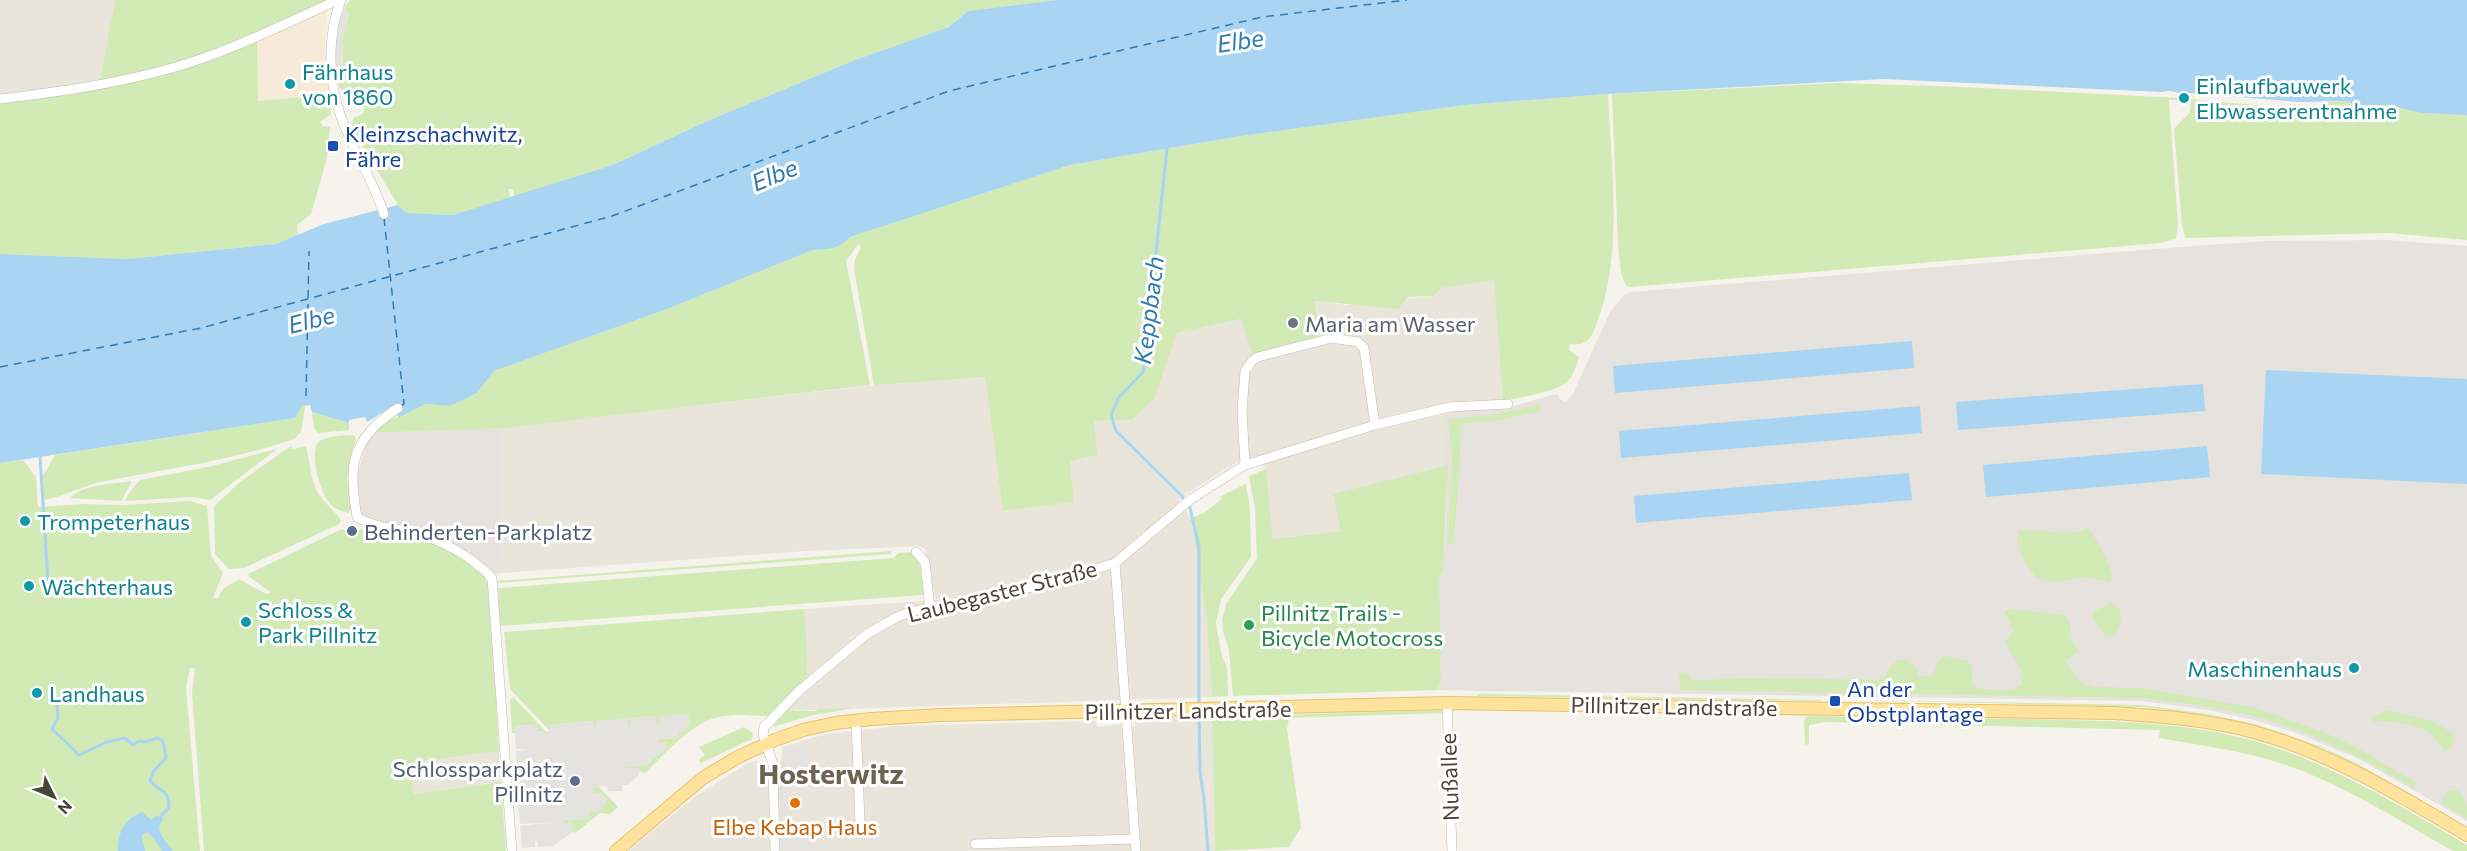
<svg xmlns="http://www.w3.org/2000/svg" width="2467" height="851" viewBox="0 0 2467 851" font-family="Commissioner,sans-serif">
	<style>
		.residential { fill: #eae5da }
		.commercial { fill: #f7ead8 }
		.industrial { fill: #e6e2dd }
		.green { fill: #d2eab5 }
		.parking { fill: #e5e3e0 }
		.water { fill: #a9d4f2 }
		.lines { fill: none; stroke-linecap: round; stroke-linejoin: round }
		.stream { stroke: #a9d4f2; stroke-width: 3 }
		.ferry { stroke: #2e7ab2; stroke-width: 1.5; stroke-dasharray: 8 6; stroke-linecap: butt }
		.minor-casing { stroke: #c2bbae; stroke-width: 10 }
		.major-casing { stroke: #e6c16a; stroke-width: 14 }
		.minor { stroke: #fff; stroke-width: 9 }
		.major { stroke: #ffe39c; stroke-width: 12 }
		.culture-dot { fill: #0f9aa8; stroke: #fff; stroke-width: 2 }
		.transit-dot { fill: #1a4fb4; stroke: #fff; stroke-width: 2 }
		.worship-dot { fill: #6b7280; stroke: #fff; stroke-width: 2 }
		.service-dot { fill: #5c6f8a; stroke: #fff; stroke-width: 2 }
		.leisure-dot { fill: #2e9e5b; stroke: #fff; stroke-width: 2 }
		.food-dot { fill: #e8710a; stroke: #fff; stroke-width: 2 }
		.labels { text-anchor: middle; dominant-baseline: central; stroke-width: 6; stroke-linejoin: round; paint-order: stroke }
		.culture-label { font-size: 22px; fill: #0d838f; stroke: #fff; text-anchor: start }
		.transit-label { font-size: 22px; fill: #164399; stroke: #fff; text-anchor: start }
		.worship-label { font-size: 22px; fill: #5b616d; stroke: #fff; text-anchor: start }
		.service-label { font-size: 22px; fill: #4e5e75; stroke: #fff; text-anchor: start }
		.street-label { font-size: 22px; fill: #4b4439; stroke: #fff }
		.leisure-label { font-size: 22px; fill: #27864d; stroke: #fff; text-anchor: start }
		.food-label { font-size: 22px; fill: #c56008; stroke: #fff }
		.water-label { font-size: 24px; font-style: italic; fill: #2e7ab2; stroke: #fff }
		.district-label { font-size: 28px; font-weight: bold; fill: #6e6250; stroke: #fff }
	</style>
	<rect width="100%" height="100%" fill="#f6f3ec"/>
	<g class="residential">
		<path d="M0 0H247L100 82 0 95Z"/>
		<path d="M1495 279 1504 407 1446 415 1448 465 1334 494 1342 531 1273 539 1263 455 1239 461 1178 499 1191 518 1207 623 1212 697 784 711 808 679 805 609 936 600 925 549 919 546 807 551 502 573 499 428 901 382 985 377 1003 511 1074 502 1070 461 1094 421 1132 420 1155 398 1177 333 1242 319 1252 354 1314 301 1347 305 1433 296 1442 288Z"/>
		<path d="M1212 717 1215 851H628L696 796 746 764 756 760 766 766 782 761V747L826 734 897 726 1096 721 1097 727 1121 724 1122 729 1134 727 1136 720 1139 719Z"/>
		<path d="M499 751 501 782 414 794 408 763Z"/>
	</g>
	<path class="commercial" d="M328 6 325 44 329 95 257 101V39Z"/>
	<g class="industrial">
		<path d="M2387 240 2467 246V821L2359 759 2294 732 2254 720 2208 710 2142 701 1437 690 1441 681 1438 579 1443 571 1447 499 1446 415 1513 406 1556 394 1559 396V399L1566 402 1573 394 1610 312 1624 295 1632 292 2180 247 2267 241Z"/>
		<path d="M499 428 502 573 497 574 478 560 367 519 361 513 356 488 359 467 370 433Z"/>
	</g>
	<g class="green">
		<path d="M115 0H329L257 39 258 101 329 95 331 114 320 122 323 126 330 127 327 158 311 214 297 225 298 235 276 244 128 259 0 254V101L100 82Z"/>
		<path d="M351 0H1057L968 11 949 27 855 60 705 122 613 165 515 197 513 189H508L511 198 453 215 406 213 398 205 352 128 353 118 364 113 363 92 344 94 339 86 336 68 343 67 342 40 349 15 345 6Z"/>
		<path d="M1840 83 1963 87 2179 98V100H2169L2178 225 2176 238 2162 243 1630 287 1626 286 1621 273 1618 245 1612 94Z"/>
		<path d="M1608 94C1611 167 1624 256 1596 325 1594 331 1590 340 1584 343 1580 345 1574 344 1570 344L1569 350 1579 357C1576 366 1574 376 1567 382 1557 391 1517 399 1503 400L1494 280 1442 288 1433 296 1408 297 1398 309 1315 301 1317 338 1252 354 1241 319 1177 333 1155 398 1132 420 1094 421 1097 455 1070 461 1074 502 1003 511 985 377 874 385 854 269 855 260 861 247 859 243 846 261 870 385 506 428 370 433 390 420 425 404 450 406 477 393 494 371 667 309 813 250C829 249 838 250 850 237L1070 165 1241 136 1465 105Z"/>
		<path d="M2191 99 2326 112 2328 102 2343 101 2364 106 2382 104 2422 113 2467 115V240L2389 233 2185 238 2182 225 2174 129 2190 112Z"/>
		<path d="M1539 405 1540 411 1499 420 1462 423 1454 543 1448 544 1452 460 1448 420 1501 413Z"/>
		<path d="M302 406H305V408L301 432 294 439C233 460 169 469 105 481 84 485 66 496 44 500L43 476 55 455 295 418Z"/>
		<path d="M312 412 349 423V430L318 433 314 428Z"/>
		<path d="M353 435 356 438 347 478 352 505 349 513C344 512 337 510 332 506 321 496 307 450 320 441 329 435 342 436 353 435Z"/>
		<path d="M291 446 292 449 306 446C310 461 310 479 318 493 325 504 334 510 341 520L339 524 244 568 229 569 215 554 214 506 240 482Z"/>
		<path d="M277 449 210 500 192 497 125 501 129 493 140 480 212 466Z"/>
		<path d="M23 460 36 477 38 507 83 504 124 505 190 501 207 506 211 556 223 573 213 598H218L224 588 239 579 266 594 272 593 249 577 248 574 342 529C351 534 356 533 364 527 402 534 460 542 484 577 489 584 489 592 490 600L499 751 409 763 414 794 501 782 506 851H204L192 693 195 668H190L186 687 200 851H0V463Z"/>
		<path d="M1448 465 1443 571 1439 579 1441 681 1437 690 1233 696 1229 650 1223 631 1222 620 1226 604 1257 558 1255 510 1249 476 1266 469 1273 539 1341 531 1333 494Z"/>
		<path d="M132 481 121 501 70 498C84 484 113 484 132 481Z"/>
		<path d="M1246 484 1250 509 1251 557 1221 599 1216 623 1222 657 1227 667 1228 696 1212 697 1207 623 1191 518 1204 513 1222 499 1221 496Z"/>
		<path d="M2088 528C2100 544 2106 557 2113 576L2110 582 2086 577 2057 582 2037 578C2026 565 2013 548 2019 531 2042 527 2067 540 2088 528Z"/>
		<path d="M891 551V554L497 583V581Z"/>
		<path d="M910 552C922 563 928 579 923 595L500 626 498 588 893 558 899 553Z"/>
		<path d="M2112 603 2120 610C2122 621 2121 627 2114 636L2105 635 2093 619V612Z"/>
		<path d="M805 609 808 679 770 716C754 716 736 713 719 717 692 722 665 754 645 773L639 771V768L617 769V767L649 765 658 739 678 738 659 716V724H656V716L631 718V725H628V719L596 721V727H594L593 721 559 724 560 730 550 725V731L510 689 504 632Z"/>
		<path d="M2009 609 2066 615 2071 628 2069 638 2078 651 2066 661 2079 682 2094 687 2141 688 2256 708 2328 734 2361 750 2416 783 2413 787C2363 758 2313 732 2257 717 2219 707 2180 703 2142 698L1680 690 1679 675 1681 672 1688 674 1693 681 1740 678 1877 680C1890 675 1886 669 1894 663 1906 653 1917 666 1919 677L1933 675 1938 661 1945 656 1968 661 1972 667V686C1987 690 2010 694 2022 684L2023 676 2020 668 2005 642 2014 630 2004 612Z"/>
		<path d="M1478 694 1821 700V701L1478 696Z"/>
		<path d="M514 698 545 731H538L537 725 514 726 515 733H512L510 700Z"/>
		<path d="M1866 700 2142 705 2208 714 2254 724 2322 747 2358 764 2467 828 2357 765 2322 748 2255 726 2208 715 2143 707Z"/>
		<path d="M856 708 813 715 773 727 784 711H816L818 709Z"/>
		<path d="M1441 710 1445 713 1289 718 1287 729 1301 827 1289 847 1215 851 1212 717Z"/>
		<path d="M2388 710 2435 722V725L2441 726 2455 735 2453 747 2445 751C2441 746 2437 740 2433 735 2419 724 2391 720 2375 722L2370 718Z"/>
		<path d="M1807 716C1880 717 1953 718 2025 719 2101 721 2177 720 2251 740 2329 762 2397 804 2467 845V851H2453C2396 819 2340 782 2277 762 2238 750 2199 745 2159 738L2160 730 1825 722 1809 725V744L1805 745 1804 721Z"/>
		<path d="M744 727 753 733 752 739 701 763 699 760 705 755 699 747Z"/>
		<path d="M598 786 618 807 610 814 600 813 575 833 564 823V820L589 819V812L606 803 593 793V787Z"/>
		<path d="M2457 790C2467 796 2467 805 2467 818L2440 802 2448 792Z"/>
	</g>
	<g class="parking">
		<path d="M345 6 349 15 342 40 343 67 336 68 335 40 338 23Z"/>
		<path d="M689 714V727L685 731H679L678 738 658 739V742H666L667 748 656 758 650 759 649 765 617 768H639V775L628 785H622V791H608L607 786 593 787V793H603L607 803 597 812H589V819L564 820V823L572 822 574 831 553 846 538 847 537 841H535V847L522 848 520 826 557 822 520 824 518 801 533 799 532 797 518 798 517 777 553 773 552 771 517 774 516 751 528 750 516 749 514 726 537 725 538 731H550V724H557L558 731 560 730 559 724 593 721 594 727H596V721L628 718V725H631L630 718 656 716 657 724 659 723V716Z"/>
		<path d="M806 745 809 772 787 773 788 829H779L777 763 784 762 783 748Z"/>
		<path d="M855 827 853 834 816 837 817 851H780V832Z"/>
	</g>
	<g class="water">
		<path d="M1057 0H2467V115L2422 113 2387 105 2364 106 2343 101 2299 102 2190 93C2183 97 2174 88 2162 92L1884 79 1608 94 1465 105 1241 136 1070 165 850 237C838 250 829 249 813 250L667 309 494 371 477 393 450 406 425 404 399 417 391 407 367 422 365 417 349 420V423L312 412 310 405 302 406 295 418 0 463V254L128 259 276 244 324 224 398 205 406 213 453 215 613 165 705 122 855 60 949 27 968 11Z"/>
		<path d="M1912 341 1914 368 1615 393 1613 366Z"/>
		<path d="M2266 370 2467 379V484L2261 474Z"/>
		<path d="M2203 384 2205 411 1958 430 1956 402Z"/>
		<path d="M1920 406 1922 433 1621 458 1619 431Z"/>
		<path d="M2207 446 2210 477 1986 497 1983 465Z"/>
		<path d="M1909 473 1912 500 1636 523 1634 496Z"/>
		<path d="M142 812 151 820 157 816 161 817 163 820C153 831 166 841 173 851H162L153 837 146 832 142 836 145 851H118C118 832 124 820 142 812Z"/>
	</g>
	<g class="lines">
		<g class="stream">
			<path d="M1167 148 1147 338 1142 344 1144 371 1119 397 1111 415 1116 431 1181 495 1190 508 1199 547V706"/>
			<path d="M40 456 49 597"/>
			<path d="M57 705 58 718 52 729 79 755 107 742 125 738 133 745 139 741 144 742 158 738 163 741 166 758 153 772 150 781C160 793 169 788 169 807L159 818"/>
			<path d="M1199 712 1200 772 1204 799 1208 851"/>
		</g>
		<g class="ferry">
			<path d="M384 218 404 404 401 406"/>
			<path d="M0 367 201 328 612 216 949 91 1262 17 1407 0"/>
			<path d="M306 396 309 251"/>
		</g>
		<g class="minor-casing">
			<g id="minor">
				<path d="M341 0C327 35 328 81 341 117 353 150 373 180 384 214"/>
				<path d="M0 99C58 92 116 84 172 68 229 52 284 24 338 0"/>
				<path d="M398 408C351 439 348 464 357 517 372 527 393 528 411 532 441 540 470 555 492 578L512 851"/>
				<path d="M1245 465 1242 411 1245 371 1252 361 1258 357 1332 338 1358 342 1364 348 1375 425"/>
				<path d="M916 552 925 562 930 609"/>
				<path d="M1115 563 1136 851"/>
				<path d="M1447 703 1452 851"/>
				<path d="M856 721 860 823"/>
				<path d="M975 844 1135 839"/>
				<path d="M775 851 773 764 763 735 764 727 800 690 867 634 897 617 910 612 1047 584 1115 563 1191 499 1245 465 1375 425 1450 407 1508 404"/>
			</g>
		</g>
		<g class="major-casing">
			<path id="major" d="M616 851 703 778 738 757 775 740 803 730 835 723 871 719 941 715 1447 703 2114 713C2161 716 2209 720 2254 732 2331 753 2399 795 2467 835"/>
		</g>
		<use href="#minor" class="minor"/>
		<use href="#major" class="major"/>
	</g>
	<g class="culture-dot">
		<circle cx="290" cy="84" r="6"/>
		<circle cx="2184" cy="98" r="6"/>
		<circle cx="25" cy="521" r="6"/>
		<circle cx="29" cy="586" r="6"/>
		<circle cx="246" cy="622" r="6"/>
		<circle cx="2354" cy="668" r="6"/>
		<circle cx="37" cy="693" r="6"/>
	</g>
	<g class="transit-dot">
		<rect x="327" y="140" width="12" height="12" rx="3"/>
		<rect x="1829" y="695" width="12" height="12" rx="3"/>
	</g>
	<circle class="worship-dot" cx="1293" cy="323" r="6"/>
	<g class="service-dot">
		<circle cx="352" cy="531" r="6"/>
		<circle cx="575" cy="781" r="6"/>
	</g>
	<circle class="leisure-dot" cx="1249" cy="625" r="6"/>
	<circle class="food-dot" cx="795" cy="803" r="6"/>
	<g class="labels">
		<g class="culture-label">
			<text x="302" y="71">Fährhaus<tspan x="302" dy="25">von 1860</tspan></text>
			<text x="2196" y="85">Einlaufbauwerk<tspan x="2196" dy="25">Elbwasserentnahme</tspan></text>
			<text x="37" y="521">Trompeterhaus</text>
			<text x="41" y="586">Wächterhaus</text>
			<text x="258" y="609">Schloss &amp;<tspan x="258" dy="25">Park Pillnitz</tspan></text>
			<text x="2342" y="668" text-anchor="end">Maschinenhaus</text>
			<text x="49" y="693">Landhaus</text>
		</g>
		<g class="transit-label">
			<text x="345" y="133">Kleinzschachwitz,<tspan x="345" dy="25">Fähre</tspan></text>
			<text x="1847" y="688">An der<tspan x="1847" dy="25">Obstplantage</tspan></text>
		</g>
		<g class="worship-label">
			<text x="1305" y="323">Maria am Wasser</text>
		</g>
		<g class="service-label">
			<text x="364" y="531">Behinderten-Parkplatz</text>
			<text x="563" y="768" text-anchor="end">Schlossparkplatz<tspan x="563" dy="25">Pillnitz</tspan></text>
		</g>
		<g class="street-label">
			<text transform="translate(1002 591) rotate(-14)">Laubegaster Straße</text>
			<text transform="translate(1674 706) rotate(1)">Pillnitzer Landstraße</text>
			<text transform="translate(1188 710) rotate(-1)">Pillnitzer Landstraße</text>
			<text transform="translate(1449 777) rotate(-92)">Nußallee</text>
		</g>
		<g class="leisure-label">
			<text x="1261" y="612">Pillnitz Trails -<tspan x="1261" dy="25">Bicycle Motocross</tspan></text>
		</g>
		<g class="food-label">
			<text x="795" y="826">Elbe Kebap Haus</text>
		</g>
		<g class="water-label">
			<text transform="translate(1240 40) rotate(-9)">Elbe</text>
			<text transform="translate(774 174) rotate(-22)">Elbe</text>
			<text transform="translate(1148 310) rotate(-83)">Keppbach</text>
			<text transform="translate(311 319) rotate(-14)">Elbe</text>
		</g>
		<g class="district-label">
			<text x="831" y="773">Hosterwitz</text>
		</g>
	</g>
	<g transform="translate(54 797) rotate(133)" stroke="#ffffff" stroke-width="4.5" paint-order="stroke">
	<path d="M0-4.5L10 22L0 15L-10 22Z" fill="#4b4439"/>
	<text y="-9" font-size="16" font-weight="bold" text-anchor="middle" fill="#4b4439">N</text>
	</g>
</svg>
